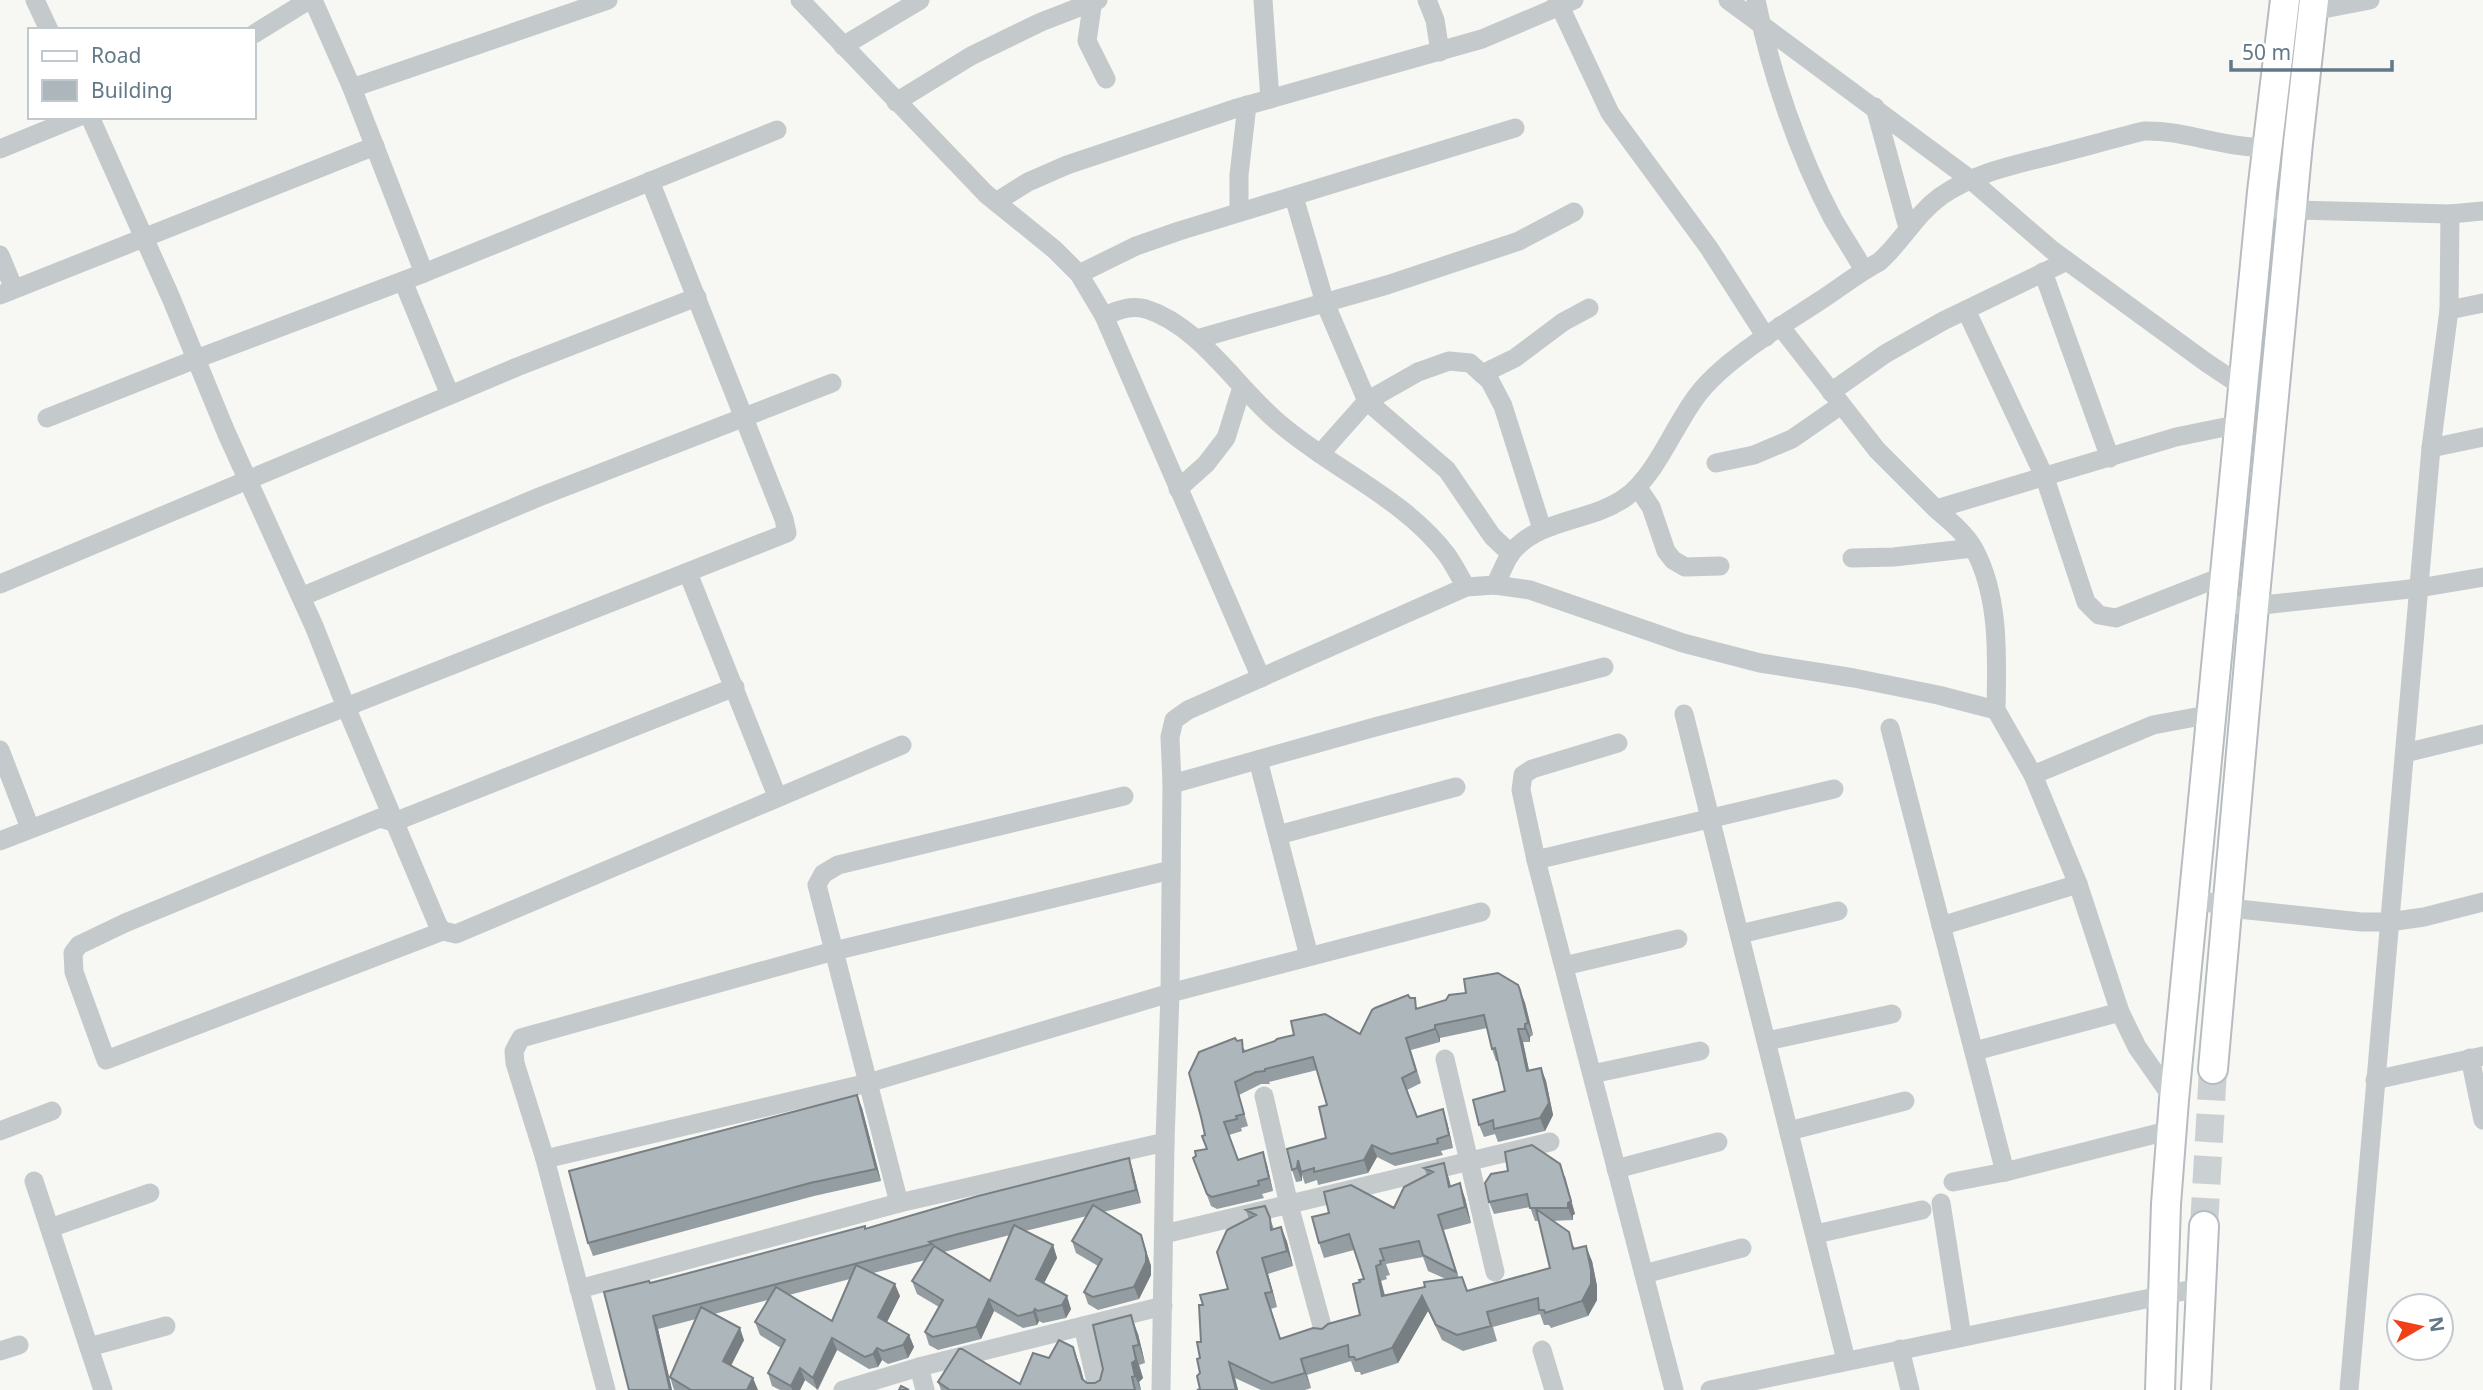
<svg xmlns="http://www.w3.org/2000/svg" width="2483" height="1390" viewBox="0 0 2483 1390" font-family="'Noto Sans',sans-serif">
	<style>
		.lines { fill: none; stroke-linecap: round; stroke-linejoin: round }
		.secondary-tunnel { stroke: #cbd1d3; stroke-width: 28; stroke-dasharray: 28 14; stroke-linecap: butt }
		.secondary-casing { stroke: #b6bcc0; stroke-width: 32 }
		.street { stroke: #c4c9cc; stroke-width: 19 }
		.secondary { stroke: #fff; stroke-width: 28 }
		.wall { fill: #949da1; fill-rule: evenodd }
		.shaded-wall { fill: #787f83 }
		.building { fill: #acb6bb; stroke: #787f83; stroke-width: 2 }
	</style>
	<rect width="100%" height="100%" fill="#f7f7f3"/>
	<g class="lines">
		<path class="secondary-tunnel" d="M2204 1226 2213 1069"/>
		<g class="secondary-casing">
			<g id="secondary">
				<path d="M2213 1069 2254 606 2298 143 2314 0"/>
				<path d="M2160 1390 2166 1204 2174 1100 2262 192 2285 0"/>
				<path d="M2196 1390 2204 1226"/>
			</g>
		</g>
		<g class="street">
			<path d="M35 0 49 30"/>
			<path d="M313 0 352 88 424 273"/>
			<path d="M800 0 986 194 1055 250 1079 274 1104 316 1261 678"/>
			<path d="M1093 0 1087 41 1106 79"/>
			<path d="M1263 0 1270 99"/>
			<path d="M1427 0 1435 20 1440 52"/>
			<path d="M1557 0 1610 113 1709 248 1766 337"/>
			<path d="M1728 0 1971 180 2052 250 2207 363 2243 387"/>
			<path d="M1756 0C1770 71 1799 155 1833 219 1843 236 1854 253 1864 270"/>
			<path d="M2313 11 2370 0"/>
			<path d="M254 34 309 0"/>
			<path d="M843 46 920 0"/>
			<path d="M352 88 608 0"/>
			<path d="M896 102 971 56 1041 22 1098 0"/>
			<path d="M1875 107 1908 228"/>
			<path d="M90 117 171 298 226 432 314 626 346 707 787 533 784 519 650 181"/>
			<path d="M0 149 78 117"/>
			<path d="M1294 197 1325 303 1367 401 1447 470 1492 536 1511 554"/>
			<path d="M996 202 1028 182 1067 165 1234 109 1482 39 1574 0"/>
			<path d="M2261 209 2450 214 2483 211"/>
			<path d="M1239 212V175L1247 105"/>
			<path d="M0 255 14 289"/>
			<path d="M2043 272 2110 458"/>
			<path d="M1079 274 1136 246 1179 231 1515 128"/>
			<path d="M403 281 450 395"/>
			<path d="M0 295 375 146"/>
			<path d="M1966 310 2045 478 2086 602 2099 615 2116 618 2226 575"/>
			<path d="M2449 310 2483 303"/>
			<path d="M1104 316C1118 310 1131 305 1146 309 1200 326 1237 388 1279 423 1332 469 1404 498 1447 555 1454 565 1460 577 1466 587"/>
			<path d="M1780 326 1877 450 1936 509 2176 437 2240 424"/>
			<path d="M1197 339 1387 285 1519 241 1574 212"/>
			<path d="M1482 374 1515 358 1563 322 1589 308"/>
			<path d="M1831 392 1885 354 1943 321 2067 261"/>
			<path d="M47 418 196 359 424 273 777 130"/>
			<path d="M2431 448 2483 437"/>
			<path d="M1320 454 1367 401 1418 372 1449 361 1470 363 1490 381 1503 406 1542 529"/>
			<path d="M1716 463 1754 455 1792 439 1841 405"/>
			<path d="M1638 488 1651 507 1666 551 1673 560 1685 567 1720 566"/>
			<path d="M1178 489 1206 464 1226 438 1242 387"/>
			<path d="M1936 509C1949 520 1966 534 1974 549 2000 597 1997 658 1996 710"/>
			<path d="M1852 558 1894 557 1973 548"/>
			<path d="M688 573 777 796"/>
			<path d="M0 584 517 367 697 297"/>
			<path d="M1495 585C1501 574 1505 561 1512 552 1540 518 1592 522 1626 497 1656 475 1673 428 1696 397 1722 361 1783 325 1821 300 1841 287 1858 273 1879 262 1902 242 1915 215 1941 196 1973 174 2009 166 2045 157 2078 149 2111 139 2144 131 2186 130 2225 149 2268 147"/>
			<path d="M301 597 539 497 832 383"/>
			<path d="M2223 604 2254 606 2419 588 2483 577"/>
			<path d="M1684 714 1846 1360"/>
			<path d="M1890 728 2005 1172"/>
			<path d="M1618 743 1532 769 1523 775 1521 790 1536 860 1674 1390"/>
			<path d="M0 750 30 828"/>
			<path d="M2405 753 2483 734"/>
			<path d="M1258 760 1309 956"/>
			<path d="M2033 775 2153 725 2212 714"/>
			<path d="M1172 784 1375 727 1604 667"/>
			<path d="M1278 835 1456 787"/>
			<path d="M0 841 346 707 438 925 443 931 456 934 902 745"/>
			<path d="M1536 860 1834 789"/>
			<path d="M2194 898 2229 908 2361 922H2389L2424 917 2483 902"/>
			<path d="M1941 926 2078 884"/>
			<path d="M443 931 106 1060 74 972 73 953 79 945 125 923 380 818 394 822 735 687"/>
			<path d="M1740 934 1838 911"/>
			<path d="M1564 966 1678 939"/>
			<path d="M1767 1041 1892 1014"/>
			<path d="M1975 1051 2120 1012"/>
			<path d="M2470 1058 2483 1120"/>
			<path d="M1445 1059 1495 1272"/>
			<path d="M1592 1074 1700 1051"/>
			<path d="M2375 1080 2483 1056"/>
			<path d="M1264 1096 1289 1205 1324 1333"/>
			<path d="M0 1131 52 1111"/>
			<path d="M1789 1131 1905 1101"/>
			<path d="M545 1159 868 1083 1170 993 1481 912"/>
			<path d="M1616 1169 1718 1142"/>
			<path d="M34 1181 103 1390"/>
			<path d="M1953 1182 2005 1172 2171 1130"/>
			<path d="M899 1203 817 885 823 874 838 865 1124 796"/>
			<path d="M1941 1203 1962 1337"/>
			<path d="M50 1228 150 1193"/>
			<path d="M1164 1234 1550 1142"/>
			<path d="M1816 1234 1922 1210"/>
			<path d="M1644 1274 1742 1248"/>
			<path d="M579 1289 899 1203 1165 1142"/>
			<path d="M1083 1326 1098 1390"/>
			<path d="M89 1347 166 1326"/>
			<path d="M1900 1349 1910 1390"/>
			<path d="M1542 1350 1554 1390"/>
			<path d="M0 1351 19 1345"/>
			<path d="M919 1367 925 1390"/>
			<path d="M606 1390 545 1159 515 1063 514 1051 521 1038 834 951 1171 870"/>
			<path d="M843 1390 919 1367 1163 1306"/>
			<path d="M1161 1390 1165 1142 1170 993 1172 784 1170 737 1174 720 1188 710 1466 587 1495 585 1530 590 1683 643 1760 663 1854 678 1938 695 1996 710 2033 775 2078 884 2120 1012 2137 1047 2174 1100"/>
			<path d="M1710 1390 2203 1287"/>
			<path d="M2349 1390 2431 448 2449 310 2450 214"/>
		</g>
		<use href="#secondary" class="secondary"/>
	</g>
	<g class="wall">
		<path d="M1520 990 1525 1003 1533 1035 1530 1037V1042H1523L1529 1071 1541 1068 1546 1081 1553 1115 1545 1131 1498 1142 1495 1134 1484 1137 1479 1125 1505 1091 1498 1061H1496L1492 1049 1487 1028 1440 1038V1042L1411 1050 1421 1083 1407 1090 1417 1117 1447 1122 1453 1148 1441 1151 1443 1155 1395 1166 1377 1157 1368 1173 1318 1185 1317 1180 1305 1184 1302 1175V1181L1296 1182 1292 1170 1326 1138 1327 1105 1317 1070 1269 1082 1270 1084H1261L1239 1095 1248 1126 1241 1128 1242 1131 1229 1135 1238 1160 1267 1165 1273 1191 1262 1194 1264 1198 1217 1209 1211 1206 1193 1158 1207 1149 1205 1135 1237 1041 1246 1051 1360 1034 1419 1009Z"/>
		<path d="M862 1108 881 1181 814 1196 593 1256 588 1243Z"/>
		<path d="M1129 1158 1133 1171 1141 1203 1103 1212 1141 1235 1151 1266V1275L1139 1299 1098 1310 1088 1304 1084 1292 1098 1266 1076 1253 1072 1241 1087 1216 1025 1231 1053 1245 1057 1258 1044 1283 1071 1309 1066 1318 1043 1323 1039 1321 1037 1325 1023 1328 994 1311 981 1339 938 1350 929 1345 925 1332 939 1307 917 1294 912 1281 926 1260 873 1273 900 1296 887 1322 909 1335 914 1347 908 1358 888 1364 882 1360 878 1367 869 1369 837 1350 818 1390 805 1380 800 1390H780L772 1386 768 1373 781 1348 760 1335 755 1322 768 1300 714 1314 744 1340 731 1366 758 1390H674L670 1377 696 1319 658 1329 672 1390H629L650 1283 866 1229ZM1010 1235 990 1281 944 1252 963 1247ZM850 1279 832 1321 789 1295Z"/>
		<path d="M1444 1163 1451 1186 1465 1198 1471 1223 1444 1230 1459 1278 1467 1291 1550 1268 1538 1221H1535L1530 1207 1494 1214 1489 1202 1565 1176 1575 1214 1573 1215V1220L1552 1221 1575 1248 1592 1261 1597 1286V1300L1588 1316 1551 1328 1549 1325H1544L1540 1314 1493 1327 1497 1341 1463 1351 1442 1340 1428 1311 1398 1363 1395 1364 1361 1375 1360 1372H1355L1351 1361 1307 1375 1311 1388 1305 1390H1261L1235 1378 1238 1390H1197L1200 1389 1203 1305 1228 1289 1249 1219 1246 1210 1265 1206 1274 1229 1281 1227 1287 1242 1293 1266 1268 1274 1277 1307 1271 1309 1281 1339 1322 1329 1360 1315V1282L1364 1279 1354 1250 1324 1258 1319 1243 1394 1208 1427 1175 1424 1168ZM1423 1257 1428 1271 1446 1279 1425 1287 1385 1295 1381 1281 1387 1279 1386 1276 1390 1275 1386 1264Z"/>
		<path d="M1138 1334 1145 1363 1139 1365 1143 1378 1139 1382 1141 1390H941L938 1382 1020 1384 1080 1366 1084 1380 1087 1383H1095L1100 1380Z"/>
	</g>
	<g class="shaded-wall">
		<path d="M1520 990 1525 1003 1533 1035 1528 1023Z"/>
		<path d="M1525 1024 1530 1037V1042L1525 1029Z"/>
		<path d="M1435 1025 1440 1038V1042L1435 1029Z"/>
		<path d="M1518 1029 1523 1042 1532 1084 1527 1071Z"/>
		<path d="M1541 1068 1546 1081 1553 1115 1545 1131 1540 1118Z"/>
		<path d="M857 1095 862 1108 881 1181 876 1169Z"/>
		<path d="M1443 1109 1447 1122 1453 1148 1449 1135Z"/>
		<path d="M1372 1145 1377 1157 1368 1173 1364 1160Z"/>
		<path d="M1263 1152 1267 1165 1273 1191 1269 1178Z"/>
		<path d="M1129 1158 1133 1171 1141 1203 1136 1190Z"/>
		<path d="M1298 1160 1302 1175V1181L1297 1168Z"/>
		<path d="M1444 1163 1449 1179 1454 1202 1449 1187Z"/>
		<path d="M1560 1164 1575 1214 1573 1215V1220L1568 1208Z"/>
		<path d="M1460 1183 1465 1198 1471 1223 1465 1207Z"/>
		<path d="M1281 1227 1287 1242 1293 1266 1287 1251Z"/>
		<path d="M1141 1235 1151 1266V1275L1139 1299 1134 1287Z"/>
		<path d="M1053 1245 1057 1258 1040 1291 1036 1279Z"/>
		<path d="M1586 1246 1592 1261 1597 1286V1300L1588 1316 1582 1301Z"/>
		<path d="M1262 1258 1268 1274 1277 1307 1272 1292Z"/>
		<path d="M1376 1266 1381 1281 1388 1311 1382 1296Z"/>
		<path d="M895 1284 900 1296 883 1330 878 1317Z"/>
		<path d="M1067 1296 1071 1309 1066 1318 1062 1305Z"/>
		<path d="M1422 1296 1428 1311 1398 1363 1392 1348Z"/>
		<path d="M989 1299 994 1311 981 1339 976 1327Z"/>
		<path d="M1035 1309 1039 1321 1037 1325 1033 1312Z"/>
		<path d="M1131 1315 1138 1334 1145 1363 1139 1345Z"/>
		<path d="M653 1316 658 1329 672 1390H670Z"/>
		<path d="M740 1328 744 1340 727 1373 723 1361Z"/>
		<path d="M909 1335 914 1347 908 1358 903 1345Z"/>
		<path d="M832 1338 837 1350 817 1390 813 1378Z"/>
		<path d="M1133 1346 1139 1365 1143 1378 1139 1382 1141 1390 1135 1376 1132 1363Z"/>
		<path d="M1073 1347 1080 1366 1086 1390 1082 1379Z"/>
		<path d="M877 1348 882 1360 878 1367 873 1354Z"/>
		<path d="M1301 1359 1307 1375 1311 1388 1305 1373Z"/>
		<path d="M1229 1362 1235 1378 1238 1390H1236Z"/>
		<path d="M800 1368 805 1380 800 1390H792L791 1386Z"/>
		<path d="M753 1378 758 1390H747Z"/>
	</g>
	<g class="building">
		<path d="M1498 973 1518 985 1520 990 1528 1023 1525 1024V1029H1518L1527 1071 1541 1068 1549 1103 1540 1118 1494 1129 1493 1120 1479 1125 1473 1100 1505 1091 1495 1048 1492 1049 1484 1015 1435 1025V1029L1406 1038 1416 1071 1402 1078 1417 1117 1443 1109 1449 1135 1437 1139 1438 1143 1391 1154 1372 1145 1364 1160 1314 1172V1168L1301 1172 1298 1160 1297 1168 1292 1170 1287 1149 1326 1138 1319 1107 1327 1105 1313 1057 1265 1069V1071L1256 1072 1235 1082 1244 1114 1236 1116 1237 1119 1224 1122 1238 1160 1263 1152 1269 1178 1258 1181 1259 1185 1212 1197 1207 1194 1193 1158 1196 1156 1195 1151 1207 1149 1202 1136 1205 1135 1201 1117 1189 1073 1199 1052 1235 1038 1237 1041 1242 1040 1243 1052 1275 1041 1277 1039 1294 1035 1291 1021 1325 1014 1360 1034 1372 1010 1375 1008 1408 995 1410 998H1415L1416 1009 1446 1000 1449 995 1466 993 1464 979Z"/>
		<path d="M857 1095 876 1169 810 1183 588 1243 569 1171Z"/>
		<path d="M1532 1145 1560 1164 1571 1201 1568 1203V1208H1530L1527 1194 1489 1202 1485 1183 1491 1174 1508 1171 1505 1152Z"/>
		<path d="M1129 1158 1136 1190 958 1234 929 1242 932 1244 653 1316 670 1390H629L604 1292 649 1281 650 1283 670 1278 865 1226V1229L978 1196Z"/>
		<path d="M1444 1163 1449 1187 1460 1183 1465 1207 1438 1215 1456 1272 1423 1255 1419 1241 1380 1249 1384 1260 1380 1261 1381 1264 1376 1266 1382 1296 1425 1287 1424 1282 1462 1277 1467 1291 1550 1268 1536 1209 1569 1232 1573 1249 1586 1246 1591 1270V1284L1582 1301 1545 1313 1544 1310H1539L1538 1298 1487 1312 1491 1326 1457 1335 1436 1325 1422 1296 1392 1348 1356 1360 1354 1357H1349L1348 1345 1301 1359 1305 1373 1272 1383 1229 1362 1236 1390H1197L1200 1389 1197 1376 1200 1373 1197 1359 1200 1358 1197 1342H1201L1199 1305H1203L1200 1295 1228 1289 1217 1252 1227 1230 1256 1215 1246 1210 1265 1206 1270 1218 1271 1230 1281 1227 1287 1251 1262 1258 1272 1292 1265 1293 1280 1339 1313 1328 1322 1329 1328 1324 1360 1315 1353 1284 1360 1282 1359 1280 1364 1279 1349 1234 1319 1243 1312 1217 1329 1213 1324 1192 1351 1185 1394 1208 1404 1187 1433 1172 1424 1168Z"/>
		<path d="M1093 1205 1141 1235 1146 1253V1262L1134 1287 1093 1297 1084 1292 1102 1259 1072 1241Z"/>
		<path d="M1014 1225 1053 1245 1036 1279 1067 1296 1062 1305 1038 1311 1035 1309 1033 1312 1018 1316 989 1299 976 1327 933 1337 925 1332 943 1300 912 1281 934 1246 990 1281Z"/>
		<path d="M856 1265 895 1284 878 1317 909 1335 903 1345 883 1351 877 1348 873 1354 865 1357 832 1338 813 1378 800 1368 791 1386 768 1373 785 1340 755 1322 776 1287 832 1321Z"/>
		<path d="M701 1307 740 1328 723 1361 753 1378 747 1390H691L670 1377Z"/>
		<path d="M1131 1315 1139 1345 1133 1346 1136 1360 1132 1363 1135 1376 1132 1377 1135 1390H950L938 1382 959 1349H962L1020 1384 1033 1353 1049 1358 1059 1340 1073 1347 1082 1379 1087 1383H1095L1100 1380 1103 1369 1093 1325Z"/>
		<path d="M901 1386 909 1390H899Z"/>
	</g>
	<rect x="28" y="28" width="228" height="91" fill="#ffffff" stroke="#c1c9cf" stroke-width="2"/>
	<rect x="42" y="51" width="35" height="10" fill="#ffffff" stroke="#c1c9cf" stroke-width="2"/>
	<text x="91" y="63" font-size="21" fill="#637987">Road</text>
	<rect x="42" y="80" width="35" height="21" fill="#acb6bb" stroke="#c1c9cf" stroke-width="2"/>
	<text x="91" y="98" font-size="21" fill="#637987">Building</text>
	<g transform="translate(2420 1327) rotate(81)"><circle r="33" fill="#ffffff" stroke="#c1c9cf" stroke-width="2"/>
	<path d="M0-5L12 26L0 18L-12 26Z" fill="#f24118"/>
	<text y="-10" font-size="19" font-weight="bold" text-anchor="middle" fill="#637987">N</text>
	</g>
	<path d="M2231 60v10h161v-10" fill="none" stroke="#637987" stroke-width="3.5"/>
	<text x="2242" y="60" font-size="21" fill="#637987" stroke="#ffffff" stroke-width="5" paint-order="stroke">50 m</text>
</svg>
